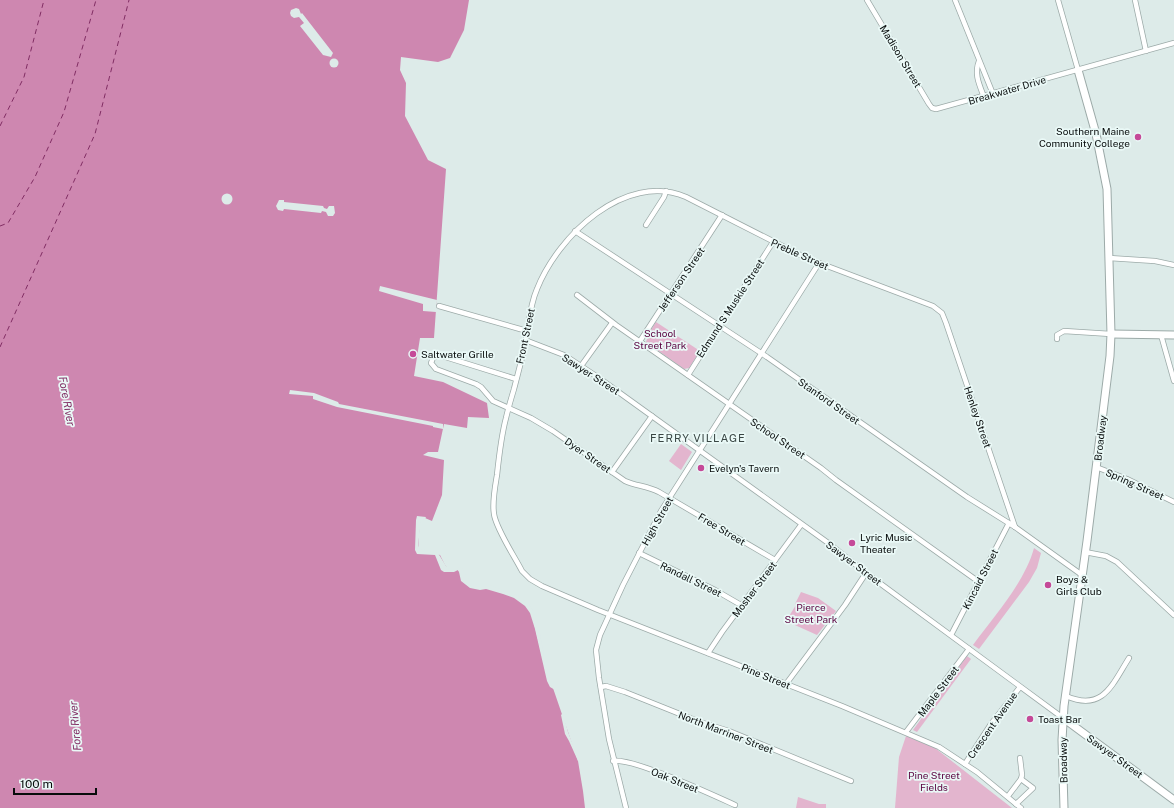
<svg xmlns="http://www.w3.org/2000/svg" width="1174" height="808" viewBox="0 0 1174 808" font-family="'Public Sans',sans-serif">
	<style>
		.green { fill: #e3b5ce }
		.water { fill: #ce87b0 }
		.pier { fill: #ddebe9 }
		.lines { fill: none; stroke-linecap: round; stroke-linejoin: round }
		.ferry { stroke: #812d63; stroke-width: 1; stroke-dasharray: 5 4; stroke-linecap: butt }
		.street-casing { stroke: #9caaa8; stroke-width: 6 }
		.secondary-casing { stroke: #9caaa8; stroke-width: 9 }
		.street { stroke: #fff; stroke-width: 4.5 }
		.secondary { stroke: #fff; stroke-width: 7 }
		.poi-dot { fill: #c54998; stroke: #eaf9f7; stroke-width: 1.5 }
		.labels { text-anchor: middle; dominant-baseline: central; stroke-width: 3.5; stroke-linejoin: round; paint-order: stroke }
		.street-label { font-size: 10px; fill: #080c0c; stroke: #eaf9f7 }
		.poi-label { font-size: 10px; fill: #080c0c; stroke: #eaf9f7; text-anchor: start }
		.park-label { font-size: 10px; fill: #5b0341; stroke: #eaf9f7 }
		.water-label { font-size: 11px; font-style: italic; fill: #812d63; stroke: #eaf9f7 }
		.neighbourhood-label { font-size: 11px; letter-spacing: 1px; fill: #394543; stroke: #eaf9f7 }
	</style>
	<rect width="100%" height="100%" fill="#ddebe9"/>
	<g class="green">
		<path d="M656 322 700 351 689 368 684 369 646 342 649 333Z"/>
		<path d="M681 444 692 452 681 470 669 461Z"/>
		<path d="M1034 548 1041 553 1037 568 1029 582 979 649 973 645C994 616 1025 582 1034 548Z"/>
		<path d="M801 592 818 598 836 611 817 635 786 621 796 605 795 604Z"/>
		<path d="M967 656 971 659 917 732 913 730Z"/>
		<path d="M906 736 935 748 1012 808H895L899 757Z"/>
		<path d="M798 797 819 804H826V808H796Z"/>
	</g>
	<path class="water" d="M0 0H469L464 30 450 58 438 62 401 57 400 70 406 83 405 116 428 160 446 169 434 338H420L414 376 443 382 487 403 489 418 468 417 467 428 444 424 438 452H428L423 455 444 460 442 495 432 521 425 518H420L418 550 440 555 445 565 449 569 456 568 468 582 518 598 531 611 542 656 578 761 583 791 585 808H0Z"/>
	<g class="pier">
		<path d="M296 8 299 9 301 14 302 13 333 53 331 57 323 55 300 26 304 23 299 17 294 18 291 16 290 13 291 10Z"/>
		<circle cx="334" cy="63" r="4.5"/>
		<circle cx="227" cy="199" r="5.5"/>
		<path d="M279 200H284V202L323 206 324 208 327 209 329 206H334L335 213 333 216H328L326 212 322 211 321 213 284 209 283 211 278 210 276 206Z"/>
		<path d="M380 286 437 300 436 312 423 311V304L379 291Z"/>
		<path d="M290 390 314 393 338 402 339 404 443 424V429L433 427V426L337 407 313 399V396L289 394Z"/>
		<path d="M417 516 426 517 425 519 421 520 418 546 420 549 438 553 446 566 449 567 456 566 463 569 469 580 490 585 519 596 529 604 533 611 540 634 544 655 555 690 550 687 547 681 535 629 530 613 525 606 514 598 503 594 486 589 480 590 470 588 461 581 459 572 458 570 454 572H444L441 570 435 555 417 554 415 550 416 520Z"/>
		<path d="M563 713 568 732 579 760 578 761 569 741 565 734 561 715Z"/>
	</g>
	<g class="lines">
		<g class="ferry">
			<path d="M0 126 24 77 44 0"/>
			<path d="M0 226 8 223 35 177 64 112 96 0"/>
			<path d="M0 347 95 134 129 0"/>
		</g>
		<g class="street-casing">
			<g id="street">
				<path d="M867 0 929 104 932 108 936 109 1174 43"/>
				<path d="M955 0 993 94"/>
				<path d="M1058 0 1078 70"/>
				<path d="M1135 0 1146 51"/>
				<path d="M979 61C974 74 979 84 984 97"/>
				<path d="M646 225 664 197 666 191"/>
				<path d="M575 231 767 357 967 497 1015 527 1082 575"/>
				<path d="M1109 258 1155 261 1174 265"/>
				<path d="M577 295 616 325 821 468 836 480 979 582"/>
				<path d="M439 306 527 331"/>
				<path d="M1161 335 1174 381"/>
				<path d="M1057 339V335L1064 331 1111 334"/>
				<path d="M525 340 564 355 599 378 831 545 866 573 1063 718"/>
				<path d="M640 341 722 215"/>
				<path d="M581 366 612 323"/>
				<path d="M688 375 773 242"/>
				<path d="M516 379 439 355 433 358 431 363 436 369 476 384 481 387 493 401 531 418 553 431 625 481C636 486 648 486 659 492L775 560"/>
				<path d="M1096 467 1127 479 1174 502"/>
				<path d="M612 472 652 416"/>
				<path d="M1015 527 946 323 942 313 933 306 806 258 686 197C625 171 558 236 537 289 530 305 529 322 526 339 523 356 518 373 514 389 511 399 508 409 506 418 501 437 499 456 497 475 495 487 492 502 494 514 496 529 515 557 522 571L530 579 542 586 598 610 842 706 939 747 977 772 1021 808"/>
				<path d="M1085 552 1106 556 1117 562 1174 615"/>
				<path d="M639 553 715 590 741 605"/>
				<path d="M951 635 1009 523"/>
				<path d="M708 653 722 632 801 525"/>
				<path d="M786 684 845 605 866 573"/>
				<path d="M601 687 606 686 625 692 700 722 729 731 851 781"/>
				<path d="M1066 696C1103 712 1112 685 1129 658"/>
				<path d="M906 732 969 649"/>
				<path d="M613 761C632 757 713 795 735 805"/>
				<path d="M965 764 991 724 1020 687"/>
				<path d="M1008 796 1021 779 1022 775 1020 758"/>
				<path d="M1016 804 1033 788 1021 779"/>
				<path d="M626 808 609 739 599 678 596 650 600 635 623 585 661 511 819 263"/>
			</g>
		</g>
		<g class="secondary-casing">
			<g id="secondary">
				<path d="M1111 334 1174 335"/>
				<path d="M1063 718 1174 800"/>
				<path d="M1064 808 1062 740 1064 706 1087 541 1110 356 1111 334 1107 189 1096 134 1078 70"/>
			</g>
		</g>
		<use href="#street" class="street"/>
		<use href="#secondary" class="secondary"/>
	</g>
	<g class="poi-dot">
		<circle cx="1138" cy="137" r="4"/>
		<circle cx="413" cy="354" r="4"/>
		<circle cx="701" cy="468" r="4"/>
		<circle cx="852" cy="543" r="4"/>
		<circle cx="1048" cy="585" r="4"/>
		<circle cx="1030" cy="719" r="4"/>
	</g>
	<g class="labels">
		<g class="street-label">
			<text transform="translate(901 56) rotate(59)">Madison Street</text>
			<text transform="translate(1007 90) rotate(-16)">Breakwater Drive</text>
			<text transform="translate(800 254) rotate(24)">Preble Street</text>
			<text transform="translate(681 279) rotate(-56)">Jefferson Street</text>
			<text transform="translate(730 308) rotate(-57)">Edmund S Muskie Street</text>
			<text transform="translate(525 336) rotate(-78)">Front Street</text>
			<text transform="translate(591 374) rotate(33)">Sawyer Street</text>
			<text transform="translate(829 401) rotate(35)">Stanford Street</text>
			<text transform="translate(978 417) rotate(71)">Henley Street</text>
			<text transform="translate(778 438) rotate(34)">School Street</text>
			<text transform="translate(1100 438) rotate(-83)">Broadway</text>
			<text transform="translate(588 455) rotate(35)">Dyer Street</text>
			<text transform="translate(1135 484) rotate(24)">Spring Street</text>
			<text transform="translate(657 521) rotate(-61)">High Street</text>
			<text transform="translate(722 529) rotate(31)">Free Street</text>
			<text transform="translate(854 563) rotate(37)">Sawyer Street</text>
			<text transform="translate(691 579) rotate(26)">Randall Street</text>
			<text transform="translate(980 579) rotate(-63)">Kincaid Street</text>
			<text transform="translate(754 589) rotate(-53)">Mosher Street</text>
			<text transform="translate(766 676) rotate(22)">Pine Street</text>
			<text transform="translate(938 691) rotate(-53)">Maple Street</text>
			<text transform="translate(992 725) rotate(-55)">Crescent Avenue</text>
			<text transform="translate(726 732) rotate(21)">North Marriner Street</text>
			<text transform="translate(1115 756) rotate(36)">Sawyer Street</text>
			<text transform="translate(1063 760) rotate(-91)">Broadway</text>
			<text transform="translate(675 780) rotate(22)">Oak Street</text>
		</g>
		<g class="poi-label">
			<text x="1130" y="131" text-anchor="end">Southern Maine<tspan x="1130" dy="12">Community College</tspan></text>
			<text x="421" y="354">Saltwater Grille</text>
			<text x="709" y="468">Evelyn's Tavern</text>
			<text x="860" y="537">Lyric Music<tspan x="860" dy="12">Theater</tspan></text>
			<text x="1056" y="579">Boys &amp;<tspan x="1056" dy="12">Girls Club</tspan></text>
			<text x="1038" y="719">Toast Bar</text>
		</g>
		<g class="park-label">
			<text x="660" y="333">School<tspan x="660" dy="12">Street Park</tspan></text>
			<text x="811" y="607">Pierce<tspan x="811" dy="12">Street Park</tspan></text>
			<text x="934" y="775">Pine Street<tspan x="934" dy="12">Fields</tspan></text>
		</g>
		<g class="water-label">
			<text transform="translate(67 401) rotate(80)">Fore River</text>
			<text transform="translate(75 726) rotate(-95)">Fore River</text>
		</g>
		<g class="neighbourhood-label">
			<text x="698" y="438">FERRY VILLAGE</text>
		</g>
	</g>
	<path d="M14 788v6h82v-6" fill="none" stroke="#080c0c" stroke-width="2"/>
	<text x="20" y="788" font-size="12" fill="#080c0c" stroke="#eaf9f7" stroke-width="3" paint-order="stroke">100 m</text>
</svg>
